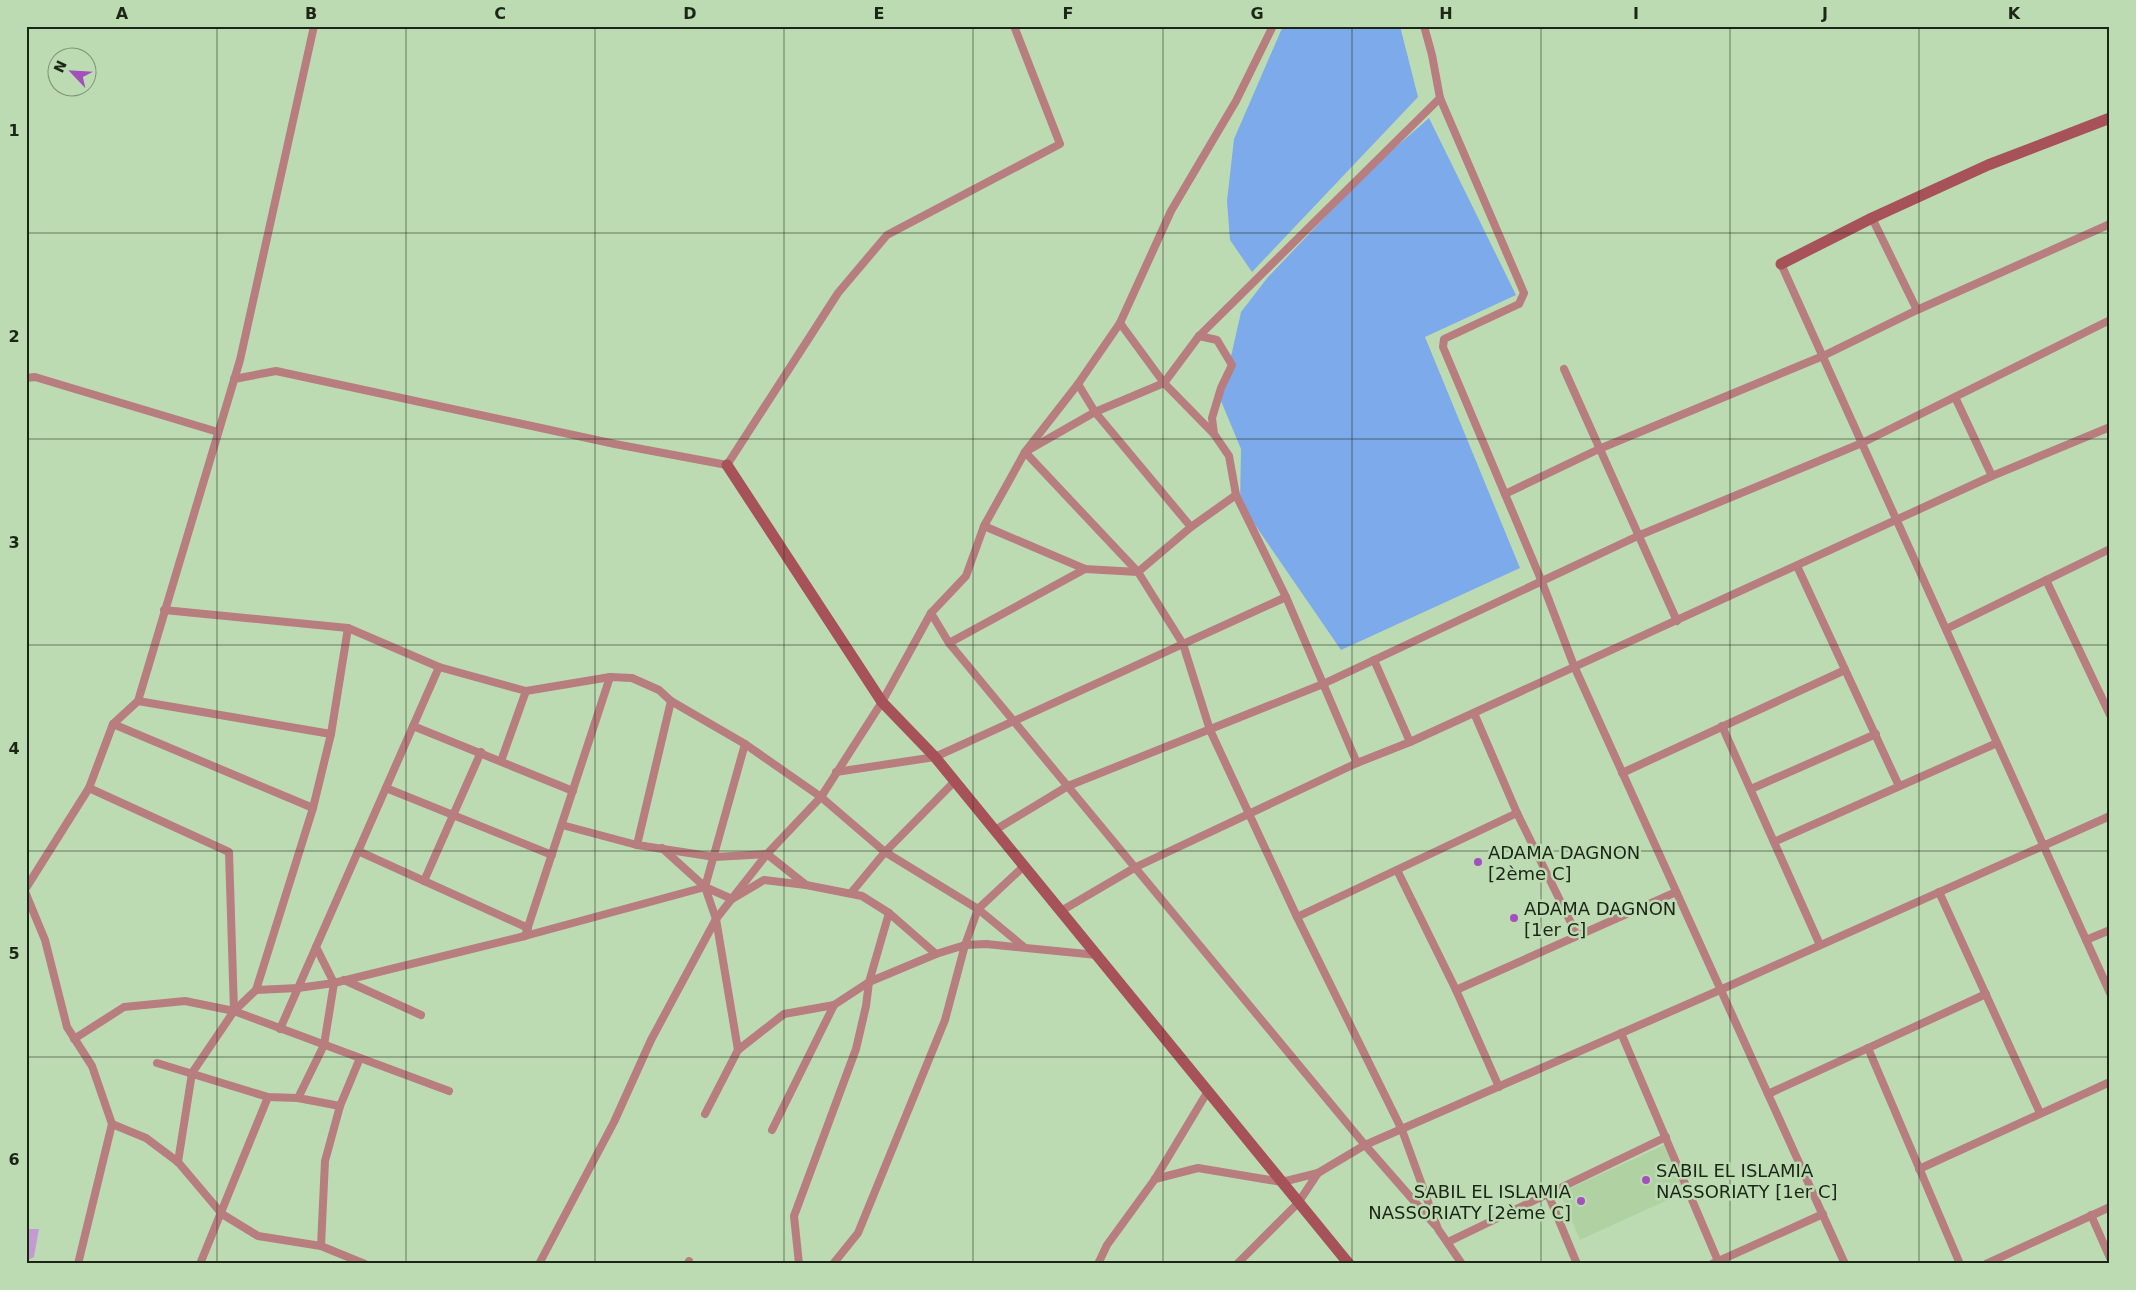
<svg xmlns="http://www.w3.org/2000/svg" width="2136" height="1290" viewBox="0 0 2136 1290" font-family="'DejaVu Sans',sans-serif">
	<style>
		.built { fill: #b0d2a3 }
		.green { fill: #c49ad3 }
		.water { fill: #7daaea }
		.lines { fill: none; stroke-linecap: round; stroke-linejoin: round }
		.street { stroke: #b87d7f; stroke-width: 8 }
		.secondary { stroke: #a75258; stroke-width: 11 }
		.grid { fill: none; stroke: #1b2617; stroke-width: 1; stroke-opacity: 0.55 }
		.poi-dot { fill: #a34fbe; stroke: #bddbb2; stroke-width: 2 }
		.labels { text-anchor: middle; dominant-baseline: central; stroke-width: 5; stroke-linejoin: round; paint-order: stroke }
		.poi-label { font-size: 18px; fill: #1b2617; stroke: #bddbb2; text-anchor: start }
		.neatline { fill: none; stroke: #1b2617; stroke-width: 2 }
		.grid-label { font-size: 16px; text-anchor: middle; font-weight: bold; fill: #1b2617 }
	</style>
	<rect width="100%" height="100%" fill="#bddbb2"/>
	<path class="built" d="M1664 1145 1685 1192 1580 1240 1560 1193Z"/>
	<path class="green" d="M26 1229H39L34 1257 26 1261Z"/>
	<g class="water">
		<path d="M1283 26H1400L1418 97 1252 272 1230 240 1227 201 1234 139Z"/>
		<path d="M1429 118 1516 295 1425 337 1520 568 1341 650 1240 503 1241 449 1221 401 1241 312 1268 277 1373 167Z"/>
	</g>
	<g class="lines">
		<g class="street">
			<path d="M1424 26 1432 55 1440 98 1524 293 1519 304 1444 339 1443 347 1542 582 1574 666 1845 1264"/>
			<path d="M1440 98 1199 336 1164 383 1095 412 1025 452 1138 572 1183 644 1210 730 1297 917 1402 1130 1438 1229 1462 1264"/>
			<path d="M1872 218 1917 310"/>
			<path d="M1781 264 2110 993"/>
			<path d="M1120 323 1164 383 1214 434"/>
			<path d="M1199 336 1217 340 1232 365 1221 388 1212 418 1214 434 1229 456 1236 495 1286 597 1357 763"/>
			<path d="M1564 369 1677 621"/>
			<path d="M26 378 35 377 218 432"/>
			<path d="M234 379 276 371 615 444 727 465 838 293 887 235 1060 144 1014 26"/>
			<path d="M1078 384 1095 412 1191 527"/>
			<path d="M1955 397 1992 476"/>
			<path d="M1505 494 1599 449 1823 356 1917 310 2110 224"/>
			<path d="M984 526 1085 569 1138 572 1191 527 1236 495"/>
			<path d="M1797 566 1899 786"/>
			<path d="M2046 580 2110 715"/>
			<path d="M164 610 348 628 439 667 526 691 610 677 632 678 659 690 671 701 745 744 821 797 885 852 978 909 1024 947"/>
			<path d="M931 613 949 643 1365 1145 1435 1225"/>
			<path d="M1946 629 2110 549"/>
			<path d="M949 643 1085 569"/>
			<path d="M1374 660 1410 742"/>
			<path d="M138 701 331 734"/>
			<path d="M1474 713 1517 813 1577 935"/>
			<path d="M113 724 313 808"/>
			<path d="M413 726 573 791"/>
			<path d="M1722 726 1820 945"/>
			<path d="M501 761 526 691"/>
			<path d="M836 772 935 757 1286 597"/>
			<path d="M1622 773 1845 670"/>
			<path d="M89 788 229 852 234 1011"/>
			<path d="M386 788 552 855"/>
			<path d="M1751 789 1876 734"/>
			<path d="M562 825 637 845 715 857 767 854 806 885 862 896 889 913 936 954 965 945 986 944 1097 955"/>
			<path d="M995 830 1068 786 1323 684 1640 535 1862 443 2110 320"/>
			<path d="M1774 842 1997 743"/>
			<path d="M637 845 671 701"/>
			<path d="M662 848 705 887 716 919 738 1050"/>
			<path d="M358 851 528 928"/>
			<path d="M1397 870 1456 990 1499 1087"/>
			<path d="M424 881 481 752"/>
			<path d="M705 887 745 744"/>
			<path d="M26 888 89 788 113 724 138 701 240 360 314 26"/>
			<path d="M1939 892 2040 1113"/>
			<path d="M851 893 885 852 955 781"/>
			<path d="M26 894 45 940 67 1027 92 1066 112 1124 78 1264"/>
			<path d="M1061 911 1136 867 1357 763 1410 742 1992 476 2110 427"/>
			<path d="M1297 917 1517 813"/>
			<path d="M525 936 610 677"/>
			<path d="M2086 940 2110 930"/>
			<path d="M344 980 421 1015"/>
			<path d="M256 990 298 988 334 983 525 936 705 887 732 899 764 880 806 885"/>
			<path d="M1456 990 1676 892"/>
			<path d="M280 1029 439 667"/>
			<path d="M1621 1033 1718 1261"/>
			<path d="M74 1039 124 1007 185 1001 234 1011 449 1091"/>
			<path d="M1868 1048 1960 1264"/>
			<path d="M157 1063 268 1097 298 1098 340 1106"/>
			<path d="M1768 1094 1986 994"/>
			<path d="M298 1098 324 1045 334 983 316 947"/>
			<path d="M705 1114 738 1050 784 1014 834 1005 869 982 936 954"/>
			<path d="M112 1124 146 1138 178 1162 222 1214 258 1236 321 1246 365 1264"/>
			<path d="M772 1130 834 1005"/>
			<path d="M178 1162 192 1073 234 1011 256 990 313 808 331 734 348 628"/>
			<path d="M1919 1169 2110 1082"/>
			<path d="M1155 1179 1198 1168 1282 1182 1318 1173 1365 1145 1720 990 2110 816"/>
			<path d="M1548 1194 1577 1264"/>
			<path d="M2091 1215 2110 1258"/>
			<path d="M1448 1242 1666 1137"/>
			<path d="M321 1246 325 1161 340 1106 360 1058"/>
			<path d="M200 1264 268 1097"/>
			<path d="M539 1264 614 1122 651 1040 716 919 767 854 821 797 882 702 931 613 966 576 984 526 1025 452 1078 384 1120 323 1171 211 1236 101 1273 26"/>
			<path d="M688 1264 689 1261"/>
			<path d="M799 1264 794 1216 856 1049 866 1006 869 982 889 913"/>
			<path d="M833 1264 858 1233 945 1020 965 945 978 909 1024 866"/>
			<path d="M1098 1264 1107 1245 1155 1179 1208 1091"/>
			<path d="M1237 1264 1298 1203 1318 1173"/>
			<path d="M1712 1264 1823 1214"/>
			<path d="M1986 1264 2110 1207"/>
		</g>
		<g class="secondary">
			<path d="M1781 264 1872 218 1988 165 2110 118"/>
			<path d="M727 465 882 702 935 757 1349 1264"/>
		</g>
	</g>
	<path class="grid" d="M217 26V1264M406 26V1264M595 26V1264M784 26V1264M973 26V1264M1163 26V1264M1352 26V1264M1541 26V1264M1730 26V1264M1919 26V1264M26 233H2110M26 439H2110M26 645H2110M26 851H2110M26 1057H2110"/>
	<g class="poi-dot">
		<circle cx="1478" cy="862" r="5"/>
		<circle cx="1514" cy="918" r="5"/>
		<circle cx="1646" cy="1180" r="5"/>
		<circle cx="1581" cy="1201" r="5"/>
	</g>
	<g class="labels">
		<g class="poi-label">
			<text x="1488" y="852">ADAMA DAGNON<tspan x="1488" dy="21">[2ème C]</tspan></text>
			<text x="1524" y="908">ADAMA DAGNON<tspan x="1524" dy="21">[1er C]</tspan></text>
			<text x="1656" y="1170">SABIL EL ISLAMIA<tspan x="1656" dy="21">NASSORIATY [1er C]</tspan></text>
			<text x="1571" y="1191" text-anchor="end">SABIL EL ISLAMIA<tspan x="1571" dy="21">NASSORIATY [2ème C]</tspan></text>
		</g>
	</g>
	<rect width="2136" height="1290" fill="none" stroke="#bddbb2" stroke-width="55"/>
	<g transform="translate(72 72) rotate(295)"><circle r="24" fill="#bddbb2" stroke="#7c9374"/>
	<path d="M0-4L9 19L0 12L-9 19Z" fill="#a34fbe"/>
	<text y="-8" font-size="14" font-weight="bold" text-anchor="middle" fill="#1b2617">N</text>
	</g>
	<rect x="28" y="28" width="2080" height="1234" class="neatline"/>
	<g class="grid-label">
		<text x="122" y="19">A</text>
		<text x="311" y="19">B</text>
		<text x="500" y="19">C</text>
		<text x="690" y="19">D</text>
		<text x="879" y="19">E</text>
		<text x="1068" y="19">F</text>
		<text x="1257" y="19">G</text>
		<text x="1446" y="19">H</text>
		<text x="1636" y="19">I</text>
		<text x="1825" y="19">J</text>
		<text x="2014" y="19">K</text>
		<text x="14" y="136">1</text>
		<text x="14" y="342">2</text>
		<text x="14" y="548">3</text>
		<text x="14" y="754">4</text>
		<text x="14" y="959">5</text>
		<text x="14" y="1165">6</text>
	</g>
</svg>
